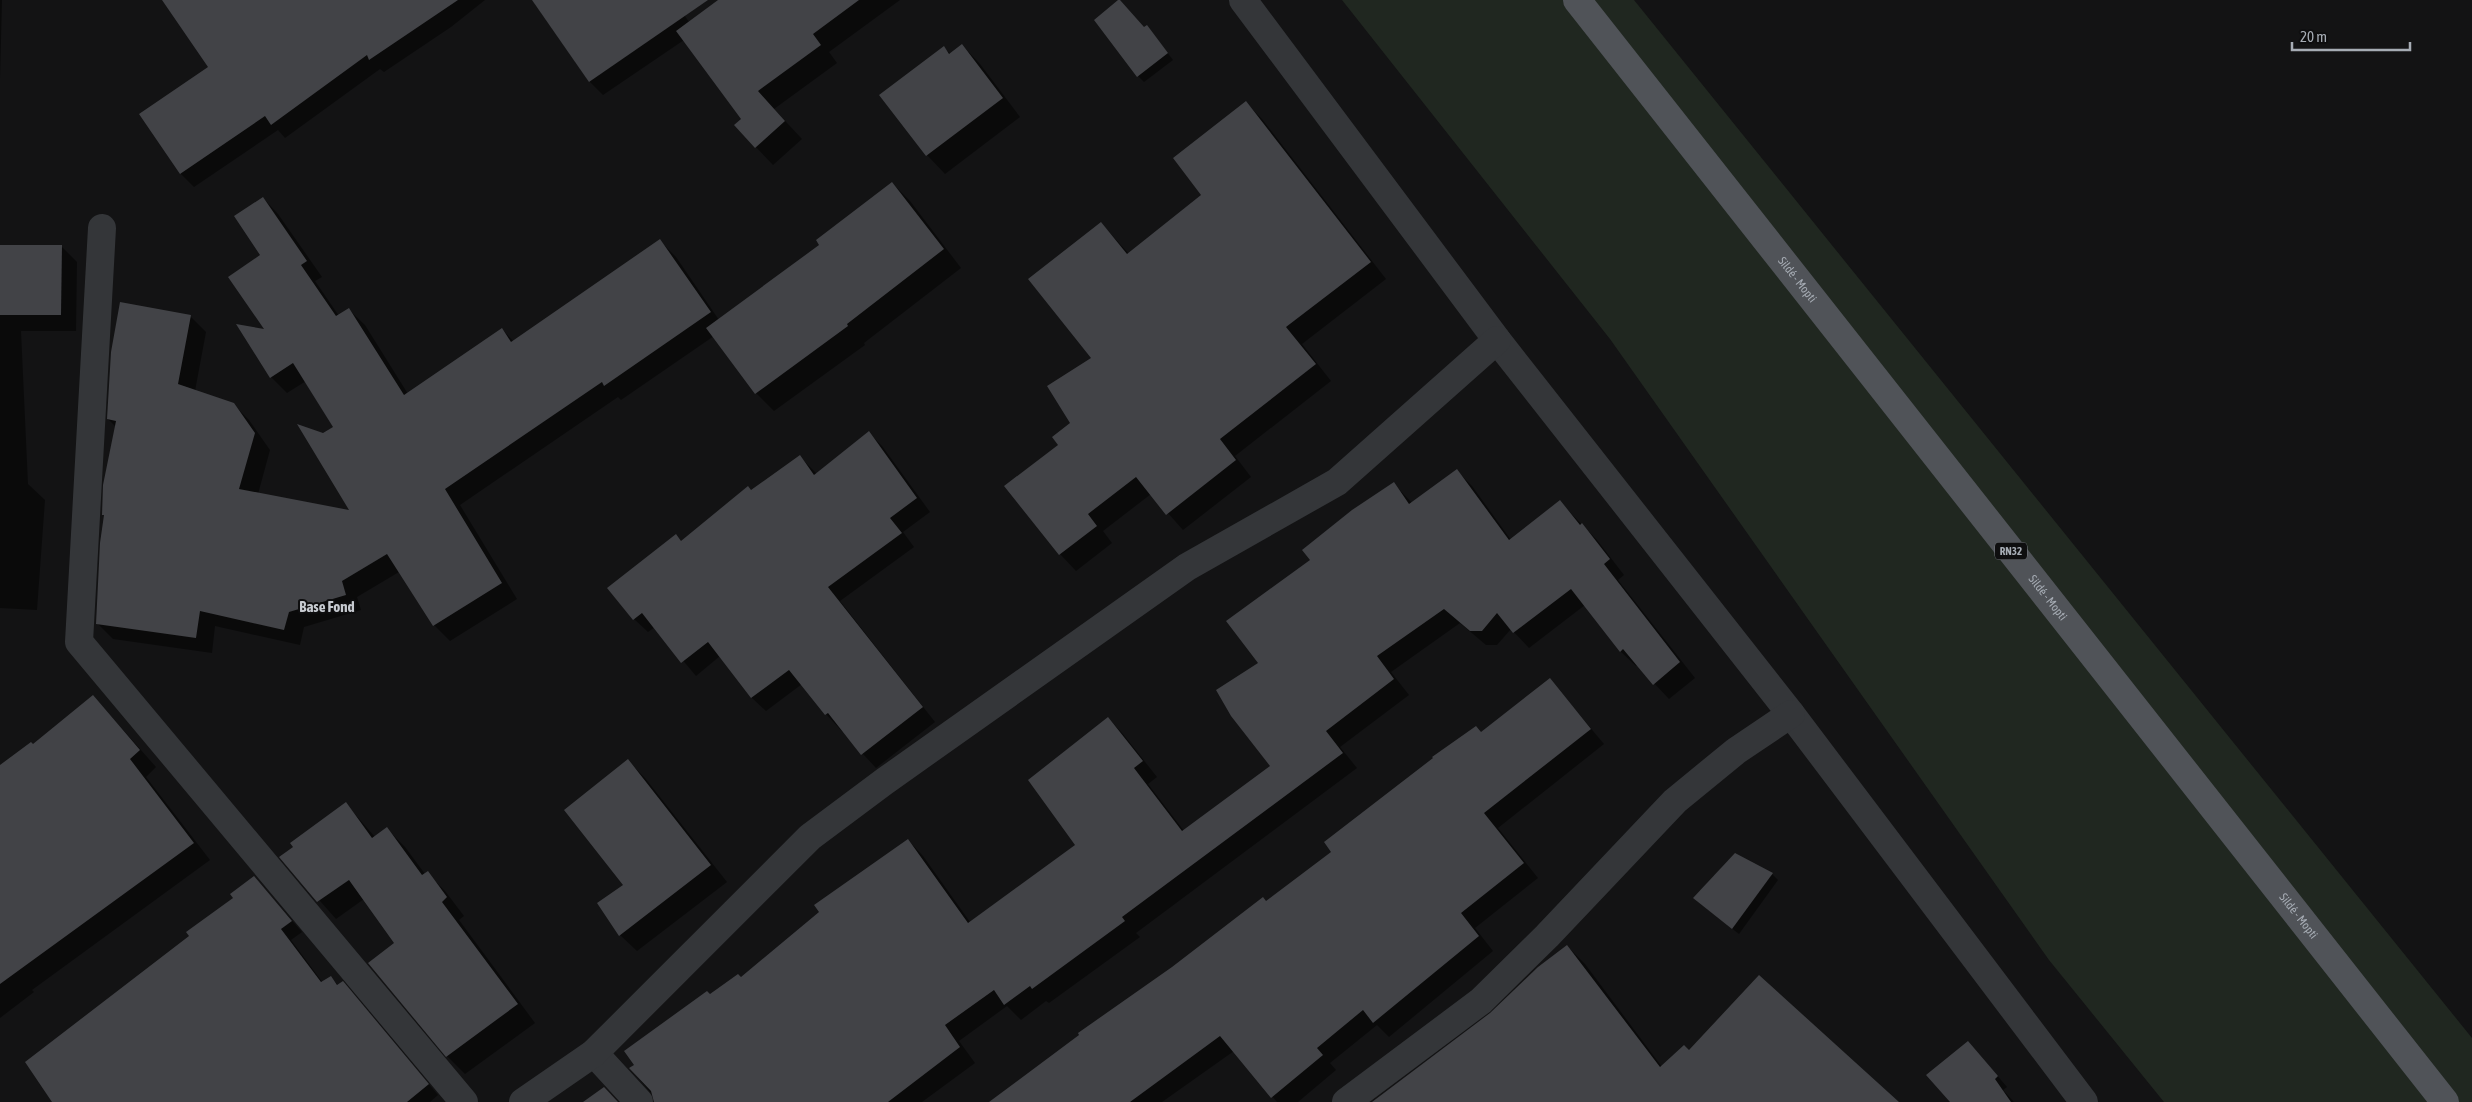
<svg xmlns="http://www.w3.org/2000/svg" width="2472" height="1102" viewBox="0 0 2472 1102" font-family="'Asap Condensed',sans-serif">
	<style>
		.green { fill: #202720 }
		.shadow { fill: #0007 }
		.building { fill: #424347 }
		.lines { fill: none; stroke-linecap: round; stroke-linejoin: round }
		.minor { stroke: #343639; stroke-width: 28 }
		.major { stroke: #505358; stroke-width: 28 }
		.labels { text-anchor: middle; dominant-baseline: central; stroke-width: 4; stroke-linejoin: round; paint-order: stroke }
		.shield { fill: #0e0e0f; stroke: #787d82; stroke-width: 1 }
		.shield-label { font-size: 11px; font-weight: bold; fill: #a6acb4 }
		.street-label { font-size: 12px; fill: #a6acb4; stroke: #0e0e0f }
		.quarter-label { font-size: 15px; font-weight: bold; fill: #c6cad0; stroke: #0e0e0f }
	</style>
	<rect width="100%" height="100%" fill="#131314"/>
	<path class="green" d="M1342 0H1634L2472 1038V1102H2164L2049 960 1610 339Z"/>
	<g class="shadow">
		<path d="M0 0H2L0 79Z"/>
		<path d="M163 0H485L451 27 384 72 380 69 285 138 278 130 194 187 180 173 210 67Z"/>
		<path d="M534 0H674L689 22 719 0H900L829 52 837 63 774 109 802 139 773 165 735 125 742 119 684 40 603 95 589 81Z"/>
		<path d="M1145 28 1152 33 1173 60 1144 82 1138 76Z"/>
		<path d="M962 45 980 64 1020 117 945 174 927 155 944 48 951 54Z"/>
		<path d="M1246 103 1262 119 1386 279 1302 344 1331 381 1235 456 1251 477 1183 530 1151 494 1103 531 1112 543 1076 571 1060 554V445L1071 424 1093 358 1101 223 1129 254 1203 195Z"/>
		<path d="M892 183 910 201 961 268 864 343 865 345 774 411 756 393 714 336 621 400 618 397 460 505 517 599 450 641 434 625 399 572 357 597 361 610 304 627 300 645 215 626 212 653 113 639 97 623 105 516 103 514 116 427 108 419 191 317 206 332 195 391 233 404 249 420 270 450 258 494 351 512 324 434 335 427 306 381 287 393 271 377 238 326 266 331 262 256 263 198 278 214 322 277 315 281 339 316 349 310 365 325 408 394 502 329 514 342 660 241 676 257 719 320 821 245Z"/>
		<path d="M0 246H61L77 262 76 331H21L28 484 45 500 37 610 0 608Z"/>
		<path d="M868 432 882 446 930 512 903 532 914 547 840 601 935 722 876 768 826 714 802 684 766 711 752 698 720 656 696 676 655 627 648 632 634 619 676 536 682 542 800 457 817 474Z"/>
		<path d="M1457 471 1472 486 1511 540 1560 502 1597 540 1624 575 1618 580 1695 678 1669 699 1637 665 1636 666 1620 651 1585 605 1529 648 1511 629 1497 645H1486L1460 623 1391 672 1409 695 1340 747 1357 768 1136 933 1140 937 1049 1003 1046 1001 1021 1020 1007 1006 959 1041 975 1063 922 1102H655V1098L631 1069 710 995 741 978 908 840 923 856 970 922 1076 845 1108 718 1123 734 1157 777 1148 784 1184 831 1272 766 1260 663 1312 560 1394 484 1412 503Z"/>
		<path d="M1550 680 1604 744 1498 828 1538 878 1475 928 1493 951 1389 1037 1377 1025 1330 1063 1336 1070 1298 1102H1277L1234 1051 1162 1102H991L1333 853Z"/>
		<path d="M93 696 156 767 146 777 210 860 32 990 34 992 0 1018V766L33 746Z"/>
		<path d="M628 761 645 778 727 882 637 951 620 935 625 885Z"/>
		<path d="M346 804 375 837 387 829 405 847 425 874 427 873 445 891 464 916 459 920 535 1023 465 1074 447 1056 396 943 364 899 336 919 281 857Z"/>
		<path d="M1772 874 1778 880 1739 934 1701 904Z"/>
		<path d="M254 877 302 932 291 940 323 983 330 977 339 986 353 993 438 1095 430 1102H54L190 936 235 898Z"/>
		<path d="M1567 946 1585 964 1662 1067 1689 1051 1897 1102H1398Z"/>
		<path d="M1977 1052 2007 1087 2003 1090 2014 1102H1952Z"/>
	</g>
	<g class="building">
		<path d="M162 0H458L369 60 367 55 271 125 265 116 180 174 139 114 208 67Z"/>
		<path d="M532 0H708L589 82Z"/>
		<path d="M718 0H859L813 34 821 45 758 91 785 121 755 148 734 125 741 119 676 31Z"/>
		<path d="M1118 0H1120L1144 27 1147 25 1168 53 1137 77 1094 20Z"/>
		<path d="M962 44 1003 98 926 156 879 95 944 46 949 54Z"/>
		<path d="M1246 101 1371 262 1286 327 1316 364 1220 439 1236 460 1166 515 1136 477 1088 514 1097 526 1059 555 1004 486 1058 445 1052 437 1070 423 1047 386 1091 358 1028 279 1101 222 1127 254 1201 195 1173 158Z"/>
		<path d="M892 182 944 249 847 324 848 326 755 394 706 328 819 245 816 240Z"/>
		<path d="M263 197 307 261 301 265 336 316 349 308 404 395 502 328 511 342 660 239 711 312 604 386 602 382 445 489 502 583 433 626 387 554 342 581 346 595 289 612 284 630 200 611 196 638 96 624 100 543 104 515H102L103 485 116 421 107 419 111 352 120 302 191 315 178 384 234 403 255 433 239 489 349 510 297 424 323 433 333 427 293 363 270 378 236 324 264 329 228 277 260 255 234 216Z"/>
		<path d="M0 245H62L61 315H0Z"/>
		<path d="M869 431 917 498 890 518 902 533 828 587 923 707 861 755 828 713 825 715 789 670 751 698 708 642 681 663 642 613 633 620 607 588 676 534 681 541 748 486 751 490 800 455 814 475Z"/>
		<path d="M1457 469 1509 540 1560 500 1580 525 1582 523 1610 559 1604 564 1680 662 1653 685 1623 649 1620 652 1571 589 1513 633 1497 613 1482 631H1470L1444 609 1377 656 1394 679 1326 731 1343 753 1122 917 1125 921 1032 989 1030 986 1004 1005 994 990 945 1025 960 1047 888 1102H654L651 1091 629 1068 634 1065 624 1051 707 991 710 994 738 974 741 977 819 912 814 905 908 839 968 923 1075 845 1028 780 1108 717 1143 761 1134 768 1182 831 1270 766 1231 716 1216 690 1258 663 1226 621 1310 560 1302 550 1352 510 1394 482 1409 504Z"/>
		<path d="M1550 678 1591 729 1484 813 1524 863 1461 913 1479 936 1373 1023 1363 1010 1317 1048 1323 1055 1271 1098 1220 1036 1130 1102H989L1079 1035 1078 1033 1172 967 1263 897 1266 901 1331 852 1324 842 1433 758 1432 757 1476 726 1481 732Z"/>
		<path d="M93 695 140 750 130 759 194 843 0 984V765L31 742 33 744Z"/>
		<path d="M628 759 711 865 619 936 597 903 623 885 564 810Z"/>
		<path d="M346 802 372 838 387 827 422 875 428 871 447 897 442 902 518 1004 446 1057 368 963 394 943 349 880 317 902 279 857 293 847 290 843Z"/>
		<path d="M1735 853 1773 873 1732 929 1693 898Z"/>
		<path d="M254 876 292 921 281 929 321 982 331 976 337 985 343 981 429 1084 407 1102H52L25 1062 189 936 186 932 233 898 230 894Z"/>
		<path d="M1567 945 1660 1067 1684 1045 1689 1050 1759 975 1899 1102H1372L1490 1013 1538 967Z"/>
		<path d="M1968 1041 1998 1076 1995 1079 2011 1102H1950L1926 1075Z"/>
		<path d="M604 1087 618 1102H583Z"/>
	</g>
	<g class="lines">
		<g class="minor">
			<path d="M1243 0 1497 340 1791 714 2084 1102"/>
			<path d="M102 228 79 642 464 1102"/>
			<path d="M594 1053 639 1102"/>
			<path d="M523 1102 594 1053 810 837 885 781 1187 567 1337 482 1497 340"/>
			<path d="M1346 1102 1481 1001 1547 936 1675 801 1736 751 1791 714"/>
		</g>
		<path class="major" id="s1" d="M1577 0 2445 1102"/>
	</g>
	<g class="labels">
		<rect class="shield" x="1995" y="542.5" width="32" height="17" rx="4"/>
		<g class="shield-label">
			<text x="2011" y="551">RN32</text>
		</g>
		<g class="street-label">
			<text stroke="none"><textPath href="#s1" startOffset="356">Sildé - Mopti</textPath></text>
			<text stroke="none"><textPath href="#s1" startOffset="761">Sildé - Mopti</textPath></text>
			<text stroke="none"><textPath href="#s1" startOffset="1166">Sildé - Mopti</textPath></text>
		</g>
		<g class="quarter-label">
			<text x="327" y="606">Base Fond</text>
		</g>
	</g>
	<path d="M2292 42v8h118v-8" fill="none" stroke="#a6acb4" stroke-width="2.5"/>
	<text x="2300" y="42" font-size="15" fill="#a6acb4" stroke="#0e0e0f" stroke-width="4" paint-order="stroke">20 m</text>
</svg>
